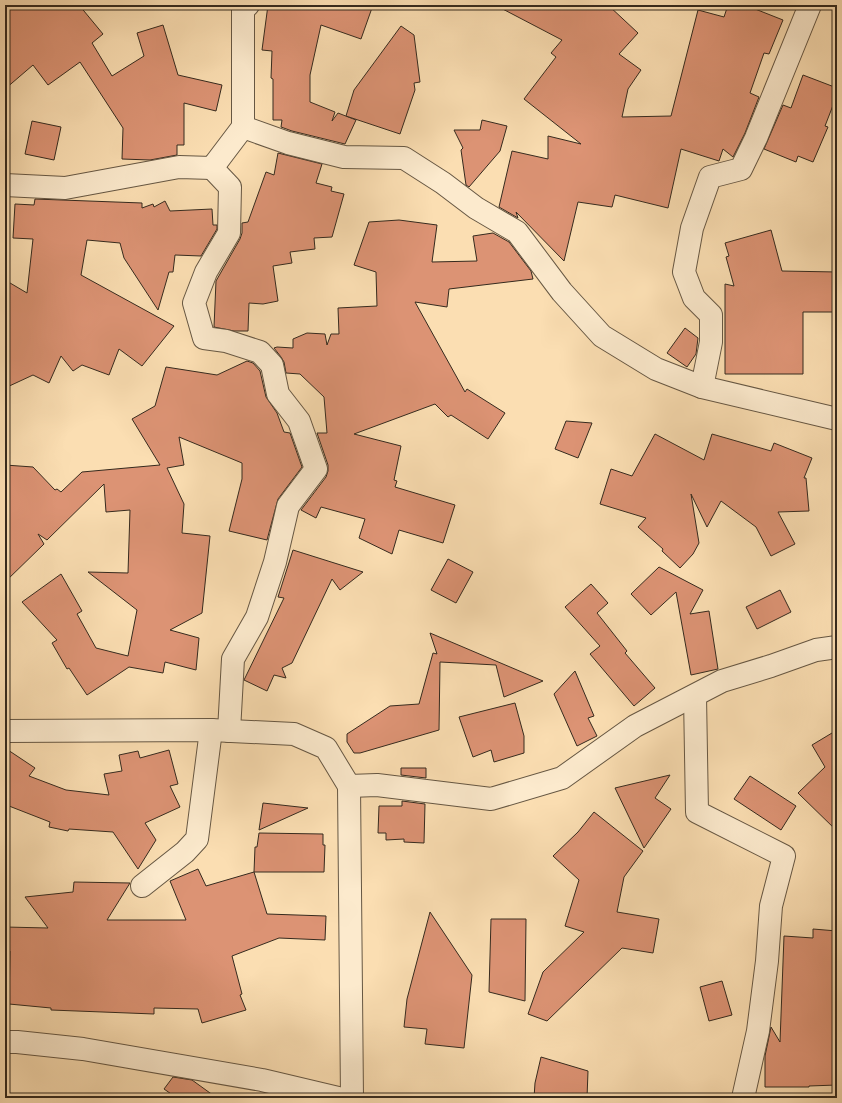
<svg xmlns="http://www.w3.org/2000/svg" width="842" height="1103" viewBox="0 0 842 1103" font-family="Cardo,serif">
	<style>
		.building { fill: #dc9374; stroke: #352a1e }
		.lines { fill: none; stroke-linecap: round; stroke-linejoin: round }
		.minor-casing { stroke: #665743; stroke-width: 24 }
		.minor { stroke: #fceacd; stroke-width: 22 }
	</style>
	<rect width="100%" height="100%" fill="#fbdeb2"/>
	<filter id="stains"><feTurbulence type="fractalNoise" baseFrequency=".005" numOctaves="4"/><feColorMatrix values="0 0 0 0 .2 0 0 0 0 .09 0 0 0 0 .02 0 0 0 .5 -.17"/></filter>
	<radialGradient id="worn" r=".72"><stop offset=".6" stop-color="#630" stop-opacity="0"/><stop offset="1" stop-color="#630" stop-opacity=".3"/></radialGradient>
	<g class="building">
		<path d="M5 5H79L103 34 92 43 112 76 144 56 137 33 163 25 178 75 222 85 216 111 184 103V145H177V155L150 160 122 159 123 128 80 62 48 85 33 65 5 89Z"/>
		<path d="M268 5H373L361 39 321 25 310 75V102L335 112 332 121 338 113 356 120 345 144 292 131 281 127 282 120H273V79L271 78 272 51 262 50Z"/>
		<path d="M495 5H608L638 33 619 54 641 70 628 89 622 117 671 116 698 10 724 17 728 5H745L783 20 769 54 764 53 750 93 759 97 745 133 733 157 723 149 719 161 681 149 668 208 615 195 612 207 578 202 564 261 516 212 518 218 499 207 512 151 548 159V136L581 144 524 99 556 57 551 53 562 40Z"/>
		<path d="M401 26 414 35 420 82 414 83 415 90 400 134 346 116 354 90Z"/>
		<path d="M803 75 837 88V95L825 126 828 127 813 162 798 156 796 162 764 149 783 105 791 108Z"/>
		<path d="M482 120 507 126 500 151 469 187 466 185 461 150 463 148 454 130H480Z"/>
		<path d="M32 121 61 127 54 160 25 154Z"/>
		<path d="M278 153 322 164 316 183 332 187 331 191 344 194 332 237 314 238 315 249 290 252 292 263 273 266 278 301 263 304 249 303 248 331H234L214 327 216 281 240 239 242 233V223L248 222 266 172 274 175Z"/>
		<path d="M35 199 142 203V208L153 204 154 207 165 201 170 211 212 209 213 225H217V229L201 256 175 255 173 272H169L158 310 124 258 120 243 87 240 81 275 174 326 142 366 119 349 109 375 82 365 73 371 61 356 49 383 33 375 5 388V280L27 293 33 239 13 238 15 204 34 205Z"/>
		<path d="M399 220 437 225 432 262 477 261 473 236 493 233 509 242 531 271 533 279 449 289 447 307 415 302 465 392 467 389 505 413 488 439 451 415 448 417 435 404 354 434 401 446 394 480 397 481 395 487 455 505 443 543 399 530 392 554 359 538 365 519 321 507 316 518 301 510 326 477 328 471V465L317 433H327L324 397 300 374 286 373 284 362 281 357 274 348 277 347 293 348V339L307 333 325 334 327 345 331 334H339L338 308 377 306 376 272 354 265 369 222Z"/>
		<path d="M771 230 782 271 837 272V290H834V312H803V374H725V284L734 286 726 257 729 256 725 243Z"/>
		<path d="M685 328 698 338 696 354 687 367 667 353Z"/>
		<path d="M247 361 253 363 260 371 266 397 277 413 284 432 290 433 302 467 278 499 267 540 229 531 242 479V463L179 437 184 465 167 468 184 504 182 533 210 536 202 613 170 630 199 638 196 670 165 662 163 673 129 667 87 695 69 668 67 669 52 643 57 640 22 602 61 574 82 611 77 614 96 648 128 656 137 610 88 572 128 573 130 510 106 512 104 484 47 540 38 534 44 544 5 582V465L33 467 55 490 57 489 61 492 82 472 160 465 132 419 155 406 166 367 217 375Z"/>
		<path d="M566 421 592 423 578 458 555 449Z"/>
		<path d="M655 434 704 460 712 434 771 451 774 443 812 458 804 478H806L809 511 778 512 795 544 771 556 756 527 721 501 707 527 691 494 699 543 693 554 680 568 662 551 663 549 638 527 646 518 600 504 611 469 632 476Z"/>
		<path d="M293 550 363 572 340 590 332 579 292 663 282 668 286 678 274 675 267 691 244 680 284 598 278 597Z"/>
		<path d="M448 559 473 572 456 603 431 590Z"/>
		<path d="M659 567 703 590 690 614 709 611 718 669 691 675 676 592 651 615 631 594Z"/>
		<path d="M591 584 608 603 597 613 627 651 625 653 655 688 634 706 590 654 600 646 565 607Z"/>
		<path d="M780 590 791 612 757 629 746 607Z"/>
		<path d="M430 633 543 681 504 697 496 665 440 662 439 730 360 753H354L347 742V734L390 706 419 704 433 653 437 654Z"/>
		<path d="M575 671 594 716 588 718 597 736 577 746 554 694Z"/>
		<path d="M515 703 524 736V753L494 762 491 750 473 757 459 717Z"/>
		<path d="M837 730V831L798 793 825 767 812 745Z"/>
		<path d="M5 748 35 768 29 776 66 790 109 795 104 774 122 771 119 755 138 751 140 758 169 750 178 784 170 786 180 807 145 823 156 840 138 869 113 832 69 829 68 831 49 827 50 822 9 806 5 812Z"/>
		<path d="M401 768H426V778L401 775Z"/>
		<path d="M670 775 655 798 671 809 644 848 615 788Z"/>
		<path d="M750 776 796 806 781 830 734 799Z"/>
		<path d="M402 801 425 804 424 843 404 842V839L386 840V833H378L379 806H402Z"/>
		<path d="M263 803 308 808 259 830Z"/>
		<path d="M594 812 643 851 624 877 617 912 659 919 653 953 622 948 547 1021 528 1014 543 972 584 932 565 926 579 880 553 856 578 832Z"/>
		<path d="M259 833 323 834V845H325L324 872H254L255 847H257Z"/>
		<path d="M198 869 206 886 254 872 267 914 326 916 325 940 279 938 232 956 242 994 240 995 246 1010 202 1023 198 1009 154 1008V1014L51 1010V1008L9 1004 10 951H5V927L48 928 25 897 73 892 74 882 130 883 107 920H186L170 881Z"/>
		<path d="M430 912 472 975 464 1048 425 1044 427 1029 404 1027 407 999Z"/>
		<path d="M491 919H526L525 1001 489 992Z"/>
		<path d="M813 929 837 931V1085L809 1086V1087H765V1056L771 1027 780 1042 784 936 813 938Z"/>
		<path d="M722 981 732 1015 709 1021 700 987Z"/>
		<path d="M541 1057 588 1071 587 1098H534L535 1083Z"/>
		<path d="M173 1077 192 1080 217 1098H177L164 1089Z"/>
	</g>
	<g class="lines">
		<g class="minor-casing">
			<g id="minor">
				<path d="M243 127 288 143 344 157 404 158 443 183 476 208 517 232 562 292 602 336 656 369 702 387 837 419"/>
				<path d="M212 168 230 187 229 233 206 272 194 303 204 338 226 341 260 352 272 365 278 394 299 421 316 469 288 506 275 562 257 617 233 659 229 731"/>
				<path d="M5 185 65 188 179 167 212 168 243 127V10L248 5"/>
				<path d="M702 387 711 342V315L694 298 684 272 692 228 710 177 741 169 756 138 810 5"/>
				<path d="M695 696 697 812 784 856 771 906 767 961 758 1031 743 1098"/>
				<path d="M5 731 211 730 294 734 326 748 349 786 352 1098"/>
				<path d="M349 786 377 785 491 799 562 778 635 726 722 681 771 666 816 650 837 647"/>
				<path d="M142 886 185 852 197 839 211 730"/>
				<path d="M5 1042H17L83 1049 262 1080 338 1098"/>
			</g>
		</g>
		<use href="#minor" class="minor"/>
	</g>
	<rect width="842" height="1103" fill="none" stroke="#fbdeb2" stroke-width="20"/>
	<rect x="6" y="6" width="830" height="1091" fill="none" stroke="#352a1e" stroke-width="2"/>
	<rect x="10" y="10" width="822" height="1083" fill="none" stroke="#352a1e"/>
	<rect width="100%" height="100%" filter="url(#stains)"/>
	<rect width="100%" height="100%" fill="url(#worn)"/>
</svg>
